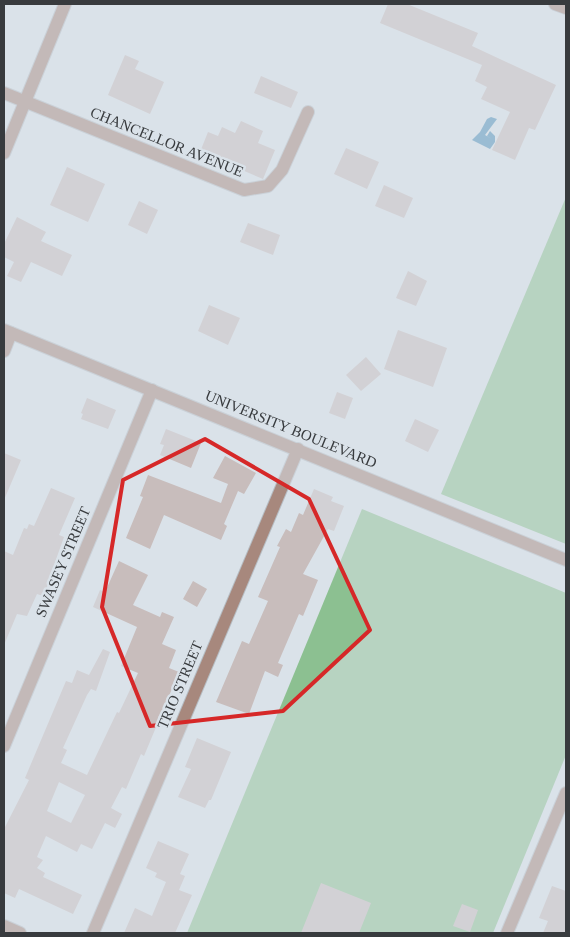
<svg xmlns="http://www.w3.org/2000/svg" width="570" height="937" viewBox="0 0 570 937" font-family="'Times New Roman',serif">
	<style>
		.green { fill: #8cc091 }
		.water { fill: #4c8fb8 }
		.building { fill: #c8bdbc; fill-rule: evenodd }
		.lines { fill: none; stroke-linecap: round; stroke-linejoin: round }
		.minor-casing { stroke: #b6bdc3; stroke-width: 14 }
		.minor { stroke: #a7887d; stroke-width: 12 }
		.marked { fill: none; stroke: #d62828; stroke-width: 4; stroke-linejoin: round }
		.labels { text-anchor: middle; dominant-baseline: central; stroke-width: 5; stroke-linejoin: round; paint-order: stroke }
		.street-label { font-size: 15px; fill: #383b3e; stroke: #dae2e9 }
	</style>
	<rect width="100%" height="100%" fill="#dae2e9"/>
	<g class="green">
		<path d="M566 197V544L441 494Z"/>
		<path d="M362 509 566 593V755L493 933H187Z"/>
	</g>
	<path class="water" d="M491 117 497 119 485 135 492 139 487 136 490 131 495 136V142L490 149 472 140 480 132 487 119Z"/>
	<g class="building">
		<path d="M388 4H407L478 33 472 46 556 85 535 130 529 128 515 160 492 150 510 112 481 99 487 87 475 81 482 65 380 23Z"/>
		<path d="M125 55 139 61 135 69 164 82 150 114 108 95Z"/>
		<path d="M261 76 298 92 291 108 254 93Z"/>
		<path d="M241 121 263 131 258 143 275 150 263 179 200 152 208 132 218 136 222 127 235 133Z"/>
		<path d="M346 148 379 162 367 189 334 174Z"/>
		<path d="M67 167 105 184 88 222 50 205Z"/>
		<path d="M384 185 413 198 404 218 375 206Z"/>
		<path d="M139 201 158 210 147 234 128 225Z"/>
		<path d="M17 217 46 232 41 241 72 255 62 276 31 262 21 282 7 276 14 262 4 257V244Z"/>
		<path d="M248 223 280 235 273 255 240 242Z"/>
		<path d="M408 271 427 281 416 306 396 298Z"/>
		<path d="M209 305 240 318 228 345 198 331Z"/>
		<path d="M398 330 447 348 433 387 384 369Z"/>
		<path d="M366 357 381 374 361 391 346 375Z"/>
		<path d="M337 392 353 398 345 419 329 413Z"/>
		<path d="M87 398 116 410 108 429 81 419 83 414 81 413Z"/>
		<path d="M415 419 439 430 428 452 405 441Z"/>
		<path d="M166 429 201 443 191 468 160 455 164 445 160 444Z"/>
		<path d="M4 453 21 460 4 500Z"/>
		<path d="M225 456 256 473 244 494 238 491 224 524 227 526 221 540 164 515 150 549 126 538 143 497 140 496 148 475 221 503 228 484 213 478Z"/>
		<path d="M51 488 75 498 59 535 64 537 54 565 56 566 43 596 37 594 27 616 17 614 4 645V551L13 555 24 528 27 529 29 524 34 526Z"/>
		<path d="M314 489 333 497 331 501 344 506 334 531 328 529 303 574 318 580 303 616 299 614 278 663 283 665 278 677 265 671 249 714 216 702 242 641 249 644 268 601 258 597 280 547 277 546 286 529 291 532 299 513 303 515Z"/>
		<path d="M119 561 148 575 133 605 160 617 162 612 174 617 162 644 176 650 169 668 179 672 144 756 141 754 126 789 122 787 111 808 122 814 115 828 105 823 92 849 81 844 77 852 46 836 37 857 43 860 37 868 45 873 43 877 82 895 73 914 19 889 15 898 4 893V829L29 780 25 778 66 681 72 683 77 670 89 675 103 649 110 652 96 691 91 689 87 695 63 748 67 750 61 763 87 775 117 712 119 713 138 673 121 666 137 627 93 607 100 590 105 592ZM59 782 85 795 71 823 47 811Z"/>
		<path d="M193 581 207 589 197 607 183 599Z"/>
		<path d="M197 738 231 752 211 800H209L205 808 178 797 191 769 185 767Z"/>
		<path d="M158 841 189 854 180 874 185 876 179 890 192 895 175 933H124L135 908 152 916 166 882 155 877 157 873 146 868Z"/>
		<path d="M321 883 371 903 359 933H301Z"/>
		<path d="M552 886 566 891V933H543L548 921 539 918Z"/>
		<path d="M462 904 478 910 470 932 453 926Z"/>
	</g>
	<g class="lines">
		<g class="minor-casing">
			<g id="minor">
				<path d="M555 4 566 8"/>
				<path d="M4 93 244 190 268 186 282 170 308 112"/>
				<path d="M4 153 65 4"/>
				<path d="M4 330 566 560"/>
				<path d="M4 351 11 333"/>
				<path d="M4 746 152 390"/>
				<path d="M4 926 20 933"/>
				<path d="M93 933 298 449"/>
				<path d="M507 933 566 793"/>
			</g>
		</g>
		<use href="#minor" class="minor"/>
	</g>
	<path d="M0 0H570V937H0ZM205 439 309 499 370 630 283 711 150 726 102 607 123 480Z" fill="#dae2e9" fill-opacity=".55" fill-rule="evenodd"/>
	<path class="marked" d="M205 439 309 499 370 630 283 711 150 726 102 607 123 480Z"/>
	<g class="labels">
		<g class="street-label">
			<text transform="translate(167 142) rotate(22)">CHANCELLOR AVENUE</text>
			<text transform="translate(291 429) rotate(22)">UNIVERSITY BOULEVARD</text>
			<text transform="translate(63 562) rotate(-67)">SWASEY STREET</text>
			<text transform="translate(180 685) rotate(-67)">TRIO STREET</text>
		</g>
	</g>
	<rect width="570" height="937" fill="none" stroke="#383b3e" stroke-width="10"/>
</svg>
